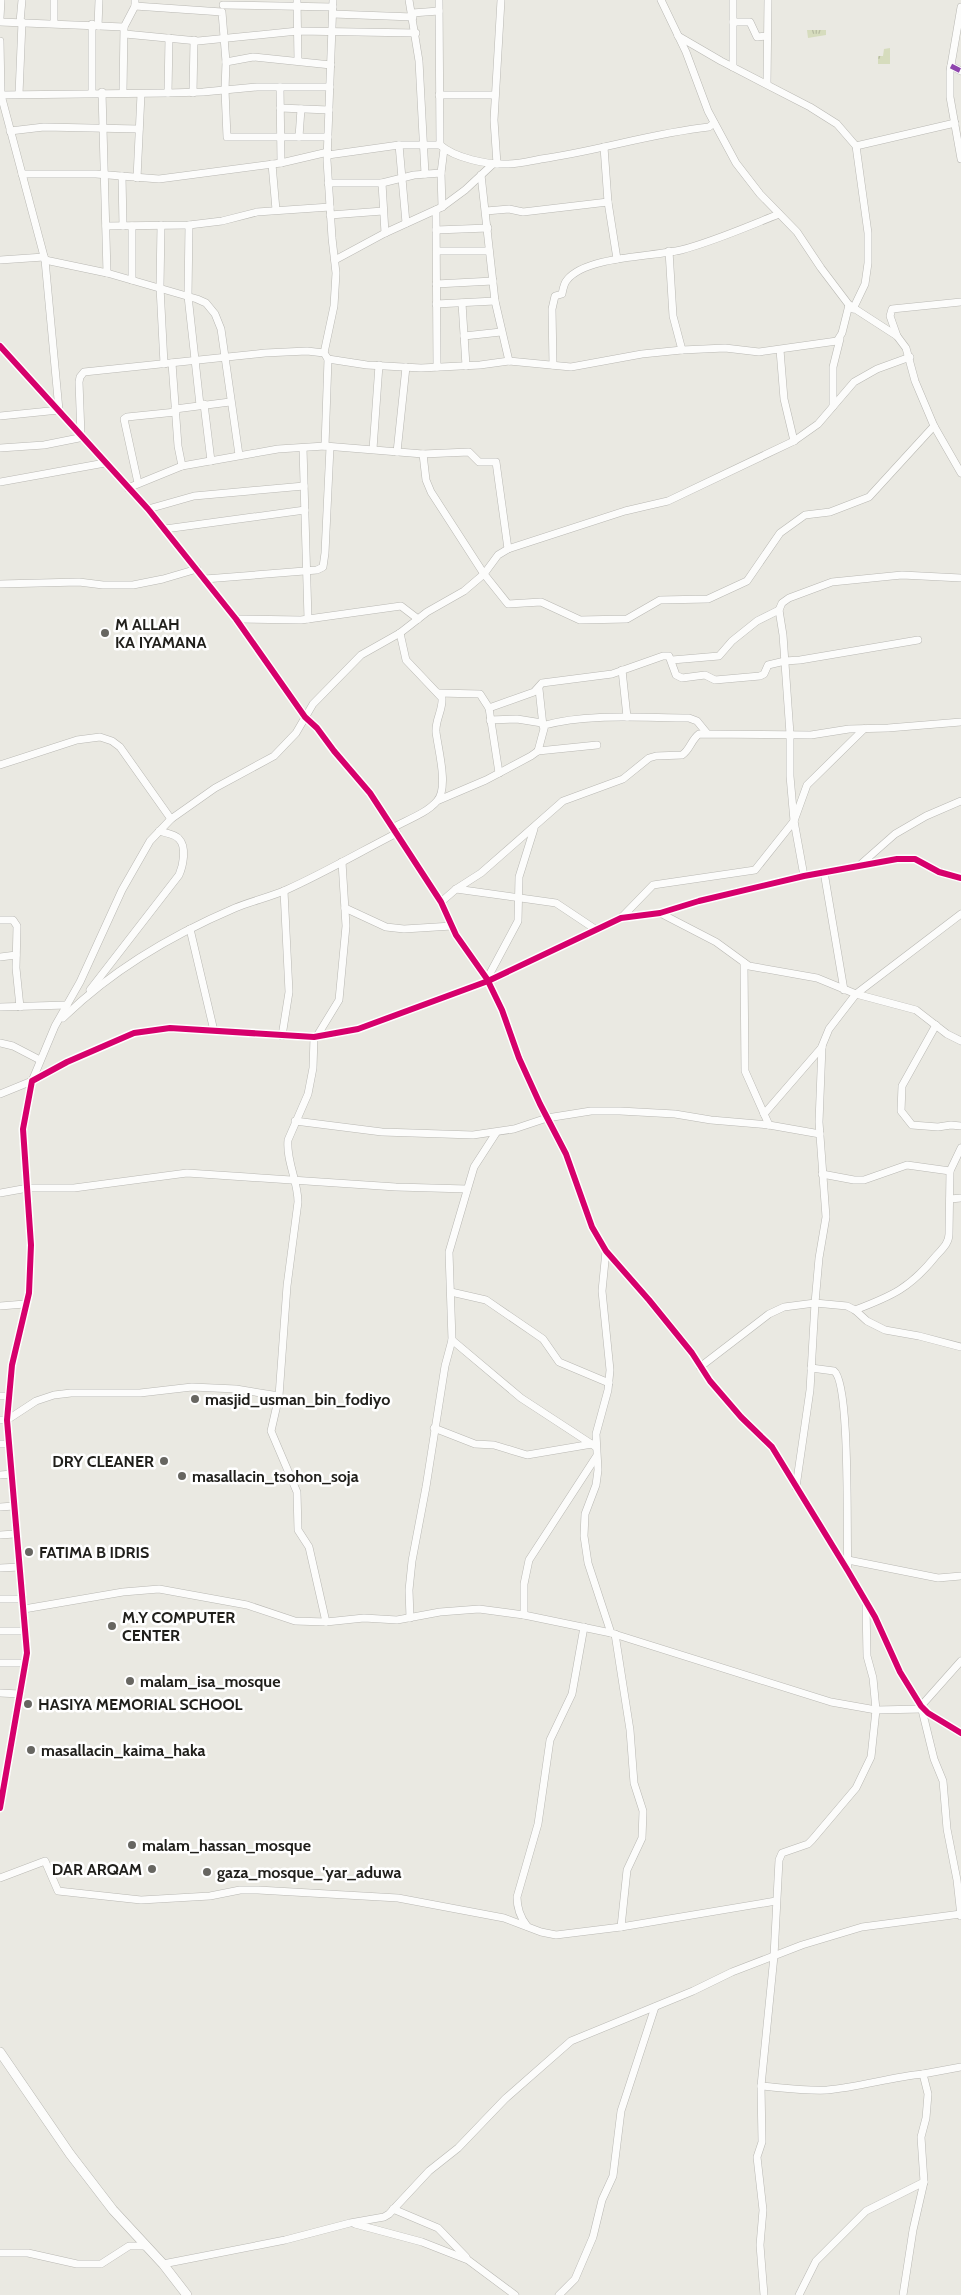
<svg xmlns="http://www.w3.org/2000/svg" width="961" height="2295" viewBox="0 0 961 2295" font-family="Cabin,sans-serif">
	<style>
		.grass { fill: url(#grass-tufts) }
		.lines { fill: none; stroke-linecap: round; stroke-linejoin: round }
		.minor-casing { stroke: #b9b8b3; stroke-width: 8 }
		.tertiary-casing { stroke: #b9b8b3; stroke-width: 10 }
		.minor { stroke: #fcfcfb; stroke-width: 7 }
		.tertiary { stroke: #fcfcfb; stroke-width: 9 }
		.quiet { stroke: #8e44ad; stroke-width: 5; stroke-dasharray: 10 5; stroke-linecap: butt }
		.cycleway-casing { stroke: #fff; stroke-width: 9 }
		.cycleway { stroke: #d6006c; stroke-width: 6 }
		.poi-dot { fill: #676661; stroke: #fff; stroke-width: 2 }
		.labels { text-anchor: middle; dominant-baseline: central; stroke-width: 5; stroke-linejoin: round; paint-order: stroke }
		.poi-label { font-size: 16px; font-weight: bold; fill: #201f1b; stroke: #fff; text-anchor: start }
	</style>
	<defs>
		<pattern id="grass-tufts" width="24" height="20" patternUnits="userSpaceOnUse" patternTransform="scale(1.25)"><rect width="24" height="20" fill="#d6dcbd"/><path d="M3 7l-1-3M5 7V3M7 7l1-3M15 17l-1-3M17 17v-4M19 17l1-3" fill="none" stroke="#b7bca2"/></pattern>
	</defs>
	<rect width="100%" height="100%" fill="#eae9e2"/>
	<g class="grass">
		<path d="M807 30H826V35L808 38Z"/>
		<path d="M890 48V64H878V56H883L884 49Z"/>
	</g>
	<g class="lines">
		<g class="minor-casing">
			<g id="minor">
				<path d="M297 0 298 61"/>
				<path d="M409 0 419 61 425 174"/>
				<path d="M439 0 440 145"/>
				<path d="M661 0 686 52 708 111 736 163 760 194 797 232 821 268 849 305 897 336 906 348 915 381 934 426 961 473"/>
				<path d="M223 5 333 7"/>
				<path d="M135 6 222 12 226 62 225 90 227 137H328"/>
				<path d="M961 7 950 71V97L961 159"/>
				<path d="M412 13 439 11"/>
				<path d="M333 14 413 17"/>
				<path d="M0 18 1 0"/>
				<path d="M0 22 124 27"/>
				<path d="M20 22 22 0"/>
				<path d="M733 22H750L757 37 767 36"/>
				<path d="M54 23V0"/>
				<path d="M98 26 99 0"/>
				<path d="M125 34 198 41 298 31 416 33"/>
				<path d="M678 36 721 61 810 107 837 124 856 146 868 233V263L865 284 853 309"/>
				<path d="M0 41 1 95 45 260 59 410 0 416"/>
				<path d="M226 62 253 57 331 65"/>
				<path d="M951 66 961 71"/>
				<path d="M733 67V0"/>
				<path d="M767 84 768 0"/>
				<path d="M280 87 281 163"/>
				<path d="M102 92 107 273"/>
				<path d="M123 92 124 27 135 6V0"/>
				<path d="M92 93V24"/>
				<path d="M168 93 169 38"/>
				<path d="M193 93 194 40"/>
				<path d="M19 94 22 22"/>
				<path d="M1 95 168 93 203 92 257 87H330"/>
				<path d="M439 95H495"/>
				<path d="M280 108 329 110"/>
				<path d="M10 131 44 127 139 129"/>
				<path d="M299 137 301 109"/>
				<path d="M399 145 406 223"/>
				<path d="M856 146 955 123"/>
				<path d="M604 147 608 202 617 259"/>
				<path d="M328 155 399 145H440C455 158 487 165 508 164 519 164 530 161 541 159 598 151 652 133 709 127L714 123"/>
				<path d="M272 164 276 210"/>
				<path d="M497 164 494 120 501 0"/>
				<path d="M22 174H96L159 179 281 163 328 152"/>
				<path d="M481 175 495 301 509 361"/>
				<path d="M122 176 123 226"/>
				<path d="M137 178 141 94"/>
				<path d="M328 183H382L414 175 441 173"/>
				<path d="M382 183 385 233"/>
				<path d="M442 207 441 173 444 149"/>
				<path d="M436 210 437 367"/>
				<path d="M486 211 509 209 523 212 608 202"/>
				<path d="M330 215 383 211"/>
				<path d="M161 225 160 287 164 364"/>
				<path d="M189 225 188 296 200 405"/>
				<path d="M106 226 189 225 222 221 257 212 330 207"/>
				<path d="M436 230 488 228"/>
				<path d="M437 251H489"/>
				<path d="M669 251 673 316 682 350"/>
				<path d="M0 260 44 257"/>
				<path d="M45 260 107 273 197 299 206 303 215 314 221 329 239 455"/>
				<path d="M335 260 385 233 442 207 465 190 493 164"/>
				<path d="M132 280V226"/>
				<path d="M436 284 493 281"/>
				<path d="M462 303 466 366"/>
				<path d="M436 304 495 301"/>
				<path d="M464 336 501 332"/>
				<path d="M897 336 890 316 892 309 961 302"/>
				<path d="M0 346 148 509 236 619 305 717 317 728 334 751 370 793 441 902 456 935 487 979 502 1010 519 1058 540 1104 566 1154 592 1227 606 1251 649 1300 692 1353 710 1381 741 1417 772 1447 848 1571 875 1617 900 1672 921 1706 928 1713 961 1733"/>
				<path d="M780 350 784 399 794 441"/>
				<path d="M324 353 334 306 336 273 332 238 327 160 333 0"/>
				<path d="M328 359 367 365 421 368 480 365 509 361 571 367 642 354 682 350 725 348 759 352 837 341 842 333 849 305"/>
				<path d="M172 363 178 446 182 466"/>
				<path d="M553 365 552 309 555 296 562 294C563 289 564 283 567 280 586 256 653 257 681 250 715 241 746 227 779 214"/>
				<path d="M204 404 211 461"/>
				<path d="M833 406V367L840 339"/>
				<path d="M175 409 230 402"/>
				<path d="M0 448 44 445 79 438 81 435 79 382 80 377 84 372 265 353 307 351 324 353 328 359 325 446"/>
				<path d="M303 448 308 619"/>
				<path d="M373 449 379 365"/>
				<path d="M397 452 406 367"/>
				<path d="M423 454 426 480 431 492 484 574 508 604 541 602 580 620 627 619 660 600 708 599 747 581 780 533 805 515 830 512 869 497 934 426"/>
				<path d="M0 482 105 463"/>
				<path d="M138 483 124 419 127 417 176 412"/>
				<path d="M128 488 182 466 278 449 325 446 423 454 469 452 479 462H496L508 549"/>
				<path d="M148 509 194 496 304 486"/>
				<path d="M165 529 305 510"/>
				<path d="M205 579 317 570 323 567 325 553 330 447"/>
				<path d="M0 584 79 582 103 585H133L163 579 197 569"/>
				<path d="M236 619 301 620 401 606 418 619"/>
				<path d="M672 660 719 656 732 641 757 621 779 610"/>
				<path d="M622 670 627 717"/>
				<path d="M539 689 543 726"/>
				<path d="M438 693 480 694 489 708 534 692 542 683 612 674 663 656H669L676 675 682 678 705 675 715 680 760 676 764 674 768 665 785 661 800 660 918 640"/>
				<path d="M489 708 499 773"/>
				<path d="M490 720 517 719 542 723"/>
				<path d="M538 751 597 745"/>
				<path d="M0 765 77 740 100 737 112 741 120 747 171 819"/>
				<path d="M439 800 486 780 531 756 538 751 545 725C588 713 644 718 689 718L697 721 706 732"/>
				<path d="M394 827C407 820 427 813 437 801 449 788 438 749 436 732 435 720 443 710 442 698L406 660 400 633"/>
				<path d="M861 864 895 834 926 816 961 801"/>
				<path d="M824 872 844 990"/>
				<path d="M804 876 794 821 790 776V734L783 635 779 610 782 603 789 598 832 582 902 575 961 578"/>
				<path d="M456 889 556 903 595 929"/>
				<path d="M441 902 456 889 481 873 563 801 623 779 649 758 656 756 682 755C690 750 691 740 699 734L811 735 849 729 888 728 961 722"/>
				<path d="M345 908 386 927 404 929 452 926"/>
				<path d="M660 913 716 942 749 966 817 978 856 994 916 1010 947 1034 961 1041"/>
				<path d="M621 918 653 885 755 870 794 821 807 785 864 729"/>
				<path d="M0 920H13L17 926 16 968 20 1007"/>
				<path d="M190 929 214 1031"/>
				<path d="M0 957 16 955"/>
				<path d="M744 963 745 1071 769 1125"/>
				<path d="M487 979 518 921 519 877 534 829"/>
				<path d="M90 990 179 875C183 866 187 847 179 839 175 834 165 833 159 831"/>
				<path d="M0 1007 67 1005"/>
				<path d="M63 1018C111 971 174 934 235 908 252 901 270 897 286 890 324 873 360 852 397 833"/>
				<path d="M936 1025 902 1086 901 1111 912 1125 938 1127 951 1125 961 1126"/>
				<path d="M282 1036 289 992 284 891"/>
				<path d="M317 1036 339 1000 346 926 342 862"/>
				<path d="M314 1037 313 1068 308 1094 288 1140C286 1161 298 1181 298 1202L287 1286 279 1396 271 1431 297 1492 298 1530 309 1547 326 1622"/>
				<path d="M0 1043 13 1046 40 1060"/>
				<path d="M0 1094 32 1081 55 1026 80 982 122 890 150 841 171 819 215 788 274 756 296 733 313 704 361 655 400 633 427 612 464 591 484 574 498 555 508 549 625 511 668 501 794 441 818 424 854 382 877 369 910 357"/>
				<path d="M764 1114 822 1047"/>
				<path d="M295 1121 382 1132 473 1135 514 1129 547 1118 591 1111H620L675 1114 711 1120 769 1125 820 1134"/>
				<path d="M822 1174 854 1180H864L907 1165 950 1171"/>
				<path d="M0 1193 28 1188H74L187 1173 396 1187 467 1189"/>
				<path d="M950 1199 961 1198"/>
				<path d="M606 1251 602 1291 610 1370 608 1390 596 1434 598 1470 596 1485 585 1514 584 1536 588 1563 611 1633"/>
				<path d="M451 1292 486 1300 543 1339 559 1362 609 1383"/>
				<path d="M0 1306 25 1304"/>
				<path d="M855 1310C892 1296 910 1288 935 1257 941 1250 949 1244 949 1234L950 1171 961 1148"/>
				<path d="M452 1340 521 1398 596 1447"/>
				<path d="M700 1367 769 1314 784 1307 815 1303 847 1306 855 1310 867 1321 885 1330 919 1336 961 1347"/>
				<path d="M811 1368 834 1371C851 1383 846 1540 848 1570"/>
				<path d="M0 1396H9"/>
				<path d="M0 1420H7L36 1401 54 1395 71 1393H140L192 1387 236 1389 279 1396"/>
				<path d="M434 1428 475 1444 494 1445 527 1455 592 1444"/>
				<path d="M0 1444H9"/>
				<path d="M0 1475 12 1474"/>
				<path d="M796 1487 810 1390 815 1303 819 1258 826 1217 819 1122 822 1046 829 1029 856 994 961 914"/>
				<path d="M0 1507 14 1506"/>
				<path d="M0 1535 15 1534"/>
				<path d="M848 1560 938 1578 961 1576"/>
				<path d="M0 1568 20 1567"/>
				<path d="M0 1599H23"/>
				<path d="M24 1609 123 1592 159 1589 247 1605 295 1621 326 1622 364 1618 397 1620 440 1612 479 1609 524 1615 611 1633 831 1702 876 1710 922 1709"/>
				<path d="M524 1615V1584L529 1560 596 1457"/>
				<path d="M410 1618 409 1590 412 1561 426 1487 445 1366 452 1340 449 1252 474 1167 496 1133"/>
				<path d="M0 1631H25"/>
				<path d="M615 1634 630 1730 634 1783 643 1811 642 1838 627 1870 621 1927"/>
				<path d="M961 1661 921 1706 934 1759 943 1781 947 1829 957 1880 961 1916"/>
				<path d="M0 1663H26"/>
				<path d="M0 1693 20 1694"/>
				<path d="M0 1808 27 1653 7 1420 12 1365 29 1293 31 1245 23 1129 32 1081 67 1062 134 1033 170 1028 314 1037 358 1029 488 981 621 918 660 913 699 901 804 876 897 859H915L939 872 961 878"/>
				<path d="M0 1878 45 1861 58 1891 141 1900 210 1896 240 1890H258L398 1898 504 1918 541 1932 556 1935 621 1927 776 1901"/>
				<path d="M527 1926C520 1917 517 1909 517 1897L538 1824 550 1740 572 1694 584 1627"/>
				<path d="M761 2086C783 2088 806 2091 827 2090 860 2087 891 2077 923 2074"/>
				<path d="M393 2209 438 2228 466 2257"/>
				<path d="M355 2224 422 2242 468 2260 515 2295"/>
				<path d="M0 2253H28L77 2264H101L129 2246H146"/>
				<path d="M163 2264 285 2240 350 2223 384 2217 389 2214 429 2171 458 2148 505 2099 571 2041 693 1991 732 1972 802 1945 862 1927 961 1914"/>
				<path d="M559 2295 575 2279 593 2237 602 2200 613 2176 621 2111 655 2007"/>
				<path d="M764 2295 760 2245 763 2210 757 2157 762 2142 761 2086 774 1956 779 1860 782 1853 808 1844 812 1840 856 1788 871 1757 876 1710 873 1678 867 1656 866 1605"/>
				<path d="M799 2295 816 2261 866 2211 924 2182"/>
				<path d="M903 2295 913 2230 924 2182 921 2137 926 2118 928 2094 923 2074 961 2067"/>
			</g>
		</g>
		<g class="tertiary-casing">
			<path id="tertiary" d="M0 2052 70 2154 113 2210 163 2264 187 2295"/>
		</g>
		<use href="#minor" class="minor"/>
		<use href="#tertiary" class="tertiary"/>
		<path class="quiet" d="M951 66 961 71"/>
		<g class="cycleway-casing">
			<g id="cycleway">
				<path d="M0 346 148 509 236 619 305 717 317 728 334 751 370 793 441 902 456 935 487 979 502 1010 519 1058 540 1104 566 1154 592 1227 606 1251 649 1300 692 1353 710 1381 741 1417 772 1447 848 1571 875 1617 900 1672 921 1706 928 1713 961 1733"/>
				<path d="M0 1808 27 1653 7 1420 12 1365 29 1293 31 1245 23 1129 32 1081 67 1062 134 1033 170 1028 314 1037 358 1029 488 981 621 918 660 913 699 901 804 876 897 859H915L939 872 961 878"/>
			</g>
		</g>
		<use href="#cycleway" class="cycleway"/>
	</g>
	<g class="poi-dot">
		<circle cx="105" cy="633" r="5"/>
		<circle cx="195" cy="1399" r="5"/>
		<circle cx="164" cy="1461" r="5"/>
		<circle cx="182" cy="1476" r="5"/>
		<circle cx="29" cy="1552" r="5"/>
		<circle cx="112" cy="1626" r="5"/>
		<circle cx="130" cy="1681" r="5"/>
		<circle cx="28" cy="1704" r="5"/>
		<circle cx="31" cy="1750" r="5"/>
		<circle cx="132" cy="1845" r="5"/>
		<circle cx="152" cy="1869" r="5"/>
		<circle cx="207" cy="1872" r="5"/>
	</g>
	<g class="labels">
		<g class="poi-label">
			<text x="115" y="624">M ALLAH<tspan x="115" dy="18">KA IYAMANA</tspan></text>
			<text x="205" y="1399">masjid_usman_bin_fodiyo</text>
			<text x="154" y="1461" text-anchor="end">DRY CLEANER</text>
			<text x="192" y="1476">masallacin_tsohon_soja</text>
			<text x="39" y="1552">FATIMA B IDRIS</text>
			<text x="122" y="1617">M.Y COMPUTER<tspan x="122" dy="18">CENTER</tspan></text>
			<text x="140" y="1681">malam_isa_mosque</text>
			<text x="38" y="1704">HASIYA MEMORIAL SCHOOL</text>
			<text x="41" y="1750">masallacin_kaima_haka</text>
			<text x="142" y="1845">malam_hassan_mosque</text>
			<text x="142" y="1869" text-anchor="end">DAR ARQAM</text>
			<text x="217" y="1872">gaza_mosque_'yar_aduwa</text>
		</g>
	</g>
</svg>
